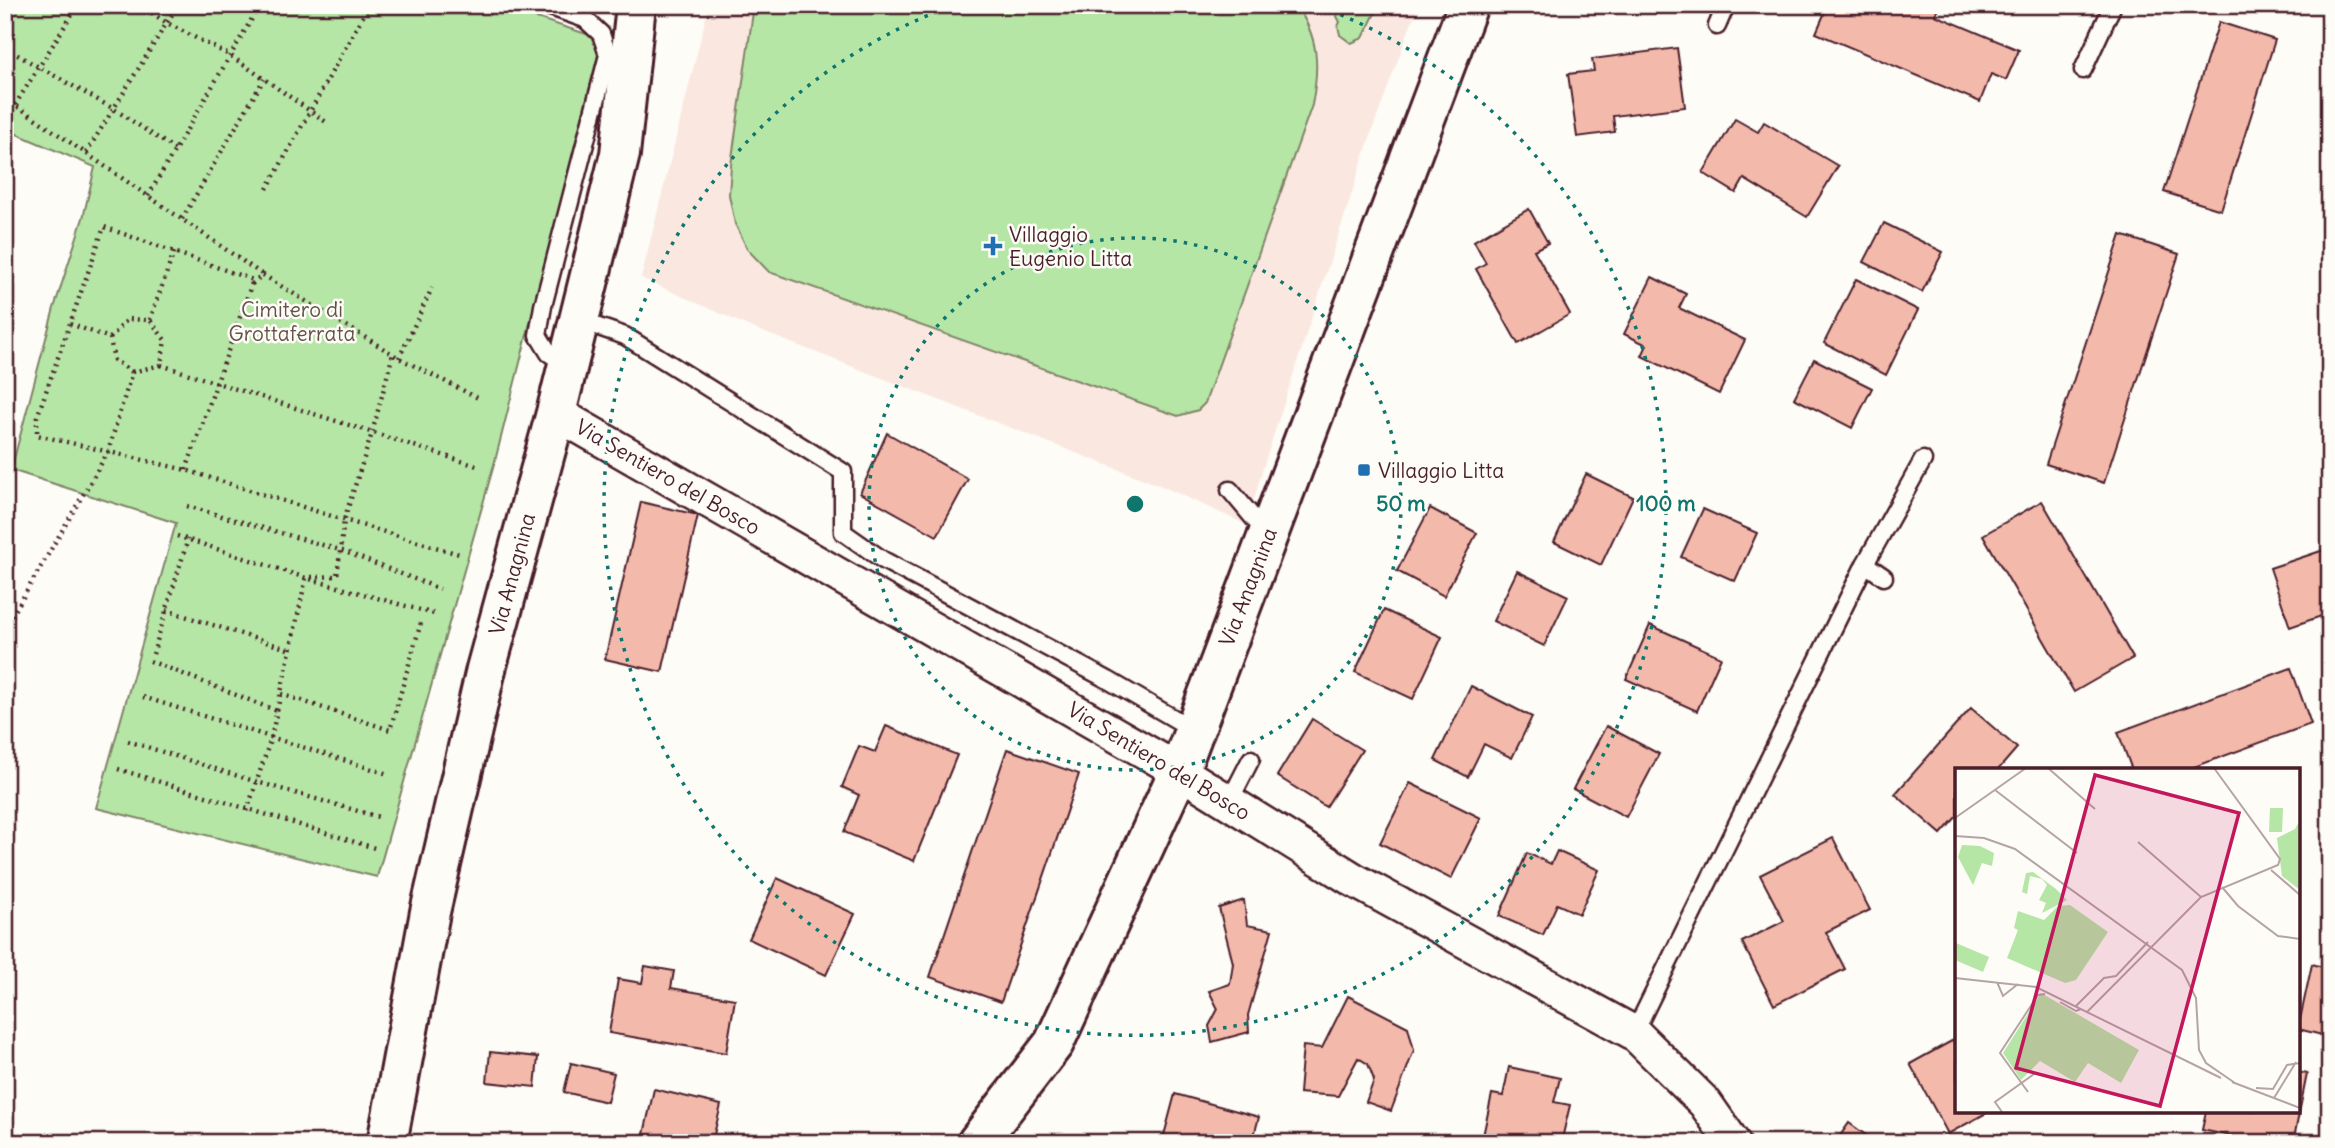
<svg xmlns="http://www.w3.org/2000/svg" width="2335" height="1148" viewBox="0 0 2335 1148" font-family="Delius,sans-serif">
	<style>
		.built { fill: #fae8e0 }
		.green { fill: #b5e6a6; stroke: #808268; stroke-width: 2 }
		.building { fill: #f3baab; stroke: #4a1f2b; stroke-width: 2 }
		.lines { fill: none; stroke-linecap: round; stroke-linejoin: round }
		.lane-casing { stroke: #4a1f2b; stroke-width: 21 }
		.street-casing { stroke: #4a1f2b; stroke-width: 38 }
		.secondary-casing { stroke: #4a1f2b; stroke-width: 44 }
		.path { stroke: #4a1f2b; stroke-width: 4.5; stroke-dasharray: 2 5; stroke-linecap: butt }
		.lane { stroke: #fdfcf7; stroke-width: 16 }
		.street { stroke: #fdfcf7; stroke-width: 33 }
		.secondary { stroke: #fdfcf7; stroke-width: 38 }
		.ring { fill: none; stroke: #0f766e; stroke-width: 3.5; stroke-dasharray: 3.5 7 }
		.poi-dot { fill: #1f6fb2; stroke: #fdfcf7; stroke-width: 2.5 }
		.labels { text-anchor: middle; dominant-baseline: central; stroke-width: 5; stroke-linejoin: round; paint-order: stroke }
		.poi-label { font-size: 21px; fill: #4a1f2b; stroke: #fdfcf7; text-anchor: start }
		.park-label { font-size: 21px; fill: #65514a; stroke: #fdfcf7 }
		.street-label { font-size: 21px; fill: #4a1f2b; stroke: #fdfcf7 }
		.inset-road { fill: none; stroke: #b5a4a5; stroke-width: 2 }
		.view { fill: #c2185b; fill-opacity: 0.15; stroke: #c2185b; stroke-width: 3.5 }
		.inset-edge { fill: none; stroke: #4a1f2b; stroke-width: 3.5 }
		.centre { fill: #0f766e; stroke: #fdfcf7; stroke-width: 3.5 }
		.ring-label { font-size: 21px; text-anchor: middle; font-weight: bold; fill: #0f766e; stroke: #fdfcf7; stroke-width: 5; stroke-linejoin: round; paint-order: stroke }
	</style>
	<rect width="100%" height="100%" fill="#fdfcf7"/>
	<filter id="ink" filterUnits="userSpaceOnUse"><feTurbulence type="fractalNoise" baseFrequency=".0143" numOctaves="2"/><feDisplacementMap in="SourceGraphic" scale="14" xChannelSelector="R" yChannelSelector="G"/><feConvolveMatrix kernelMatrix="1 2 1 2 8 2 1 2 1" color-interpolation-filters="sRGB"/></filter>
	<g filter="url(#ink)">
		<path class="built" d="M709 5H1418L1373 128 1262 471 1247 525 1164 487 755 329 641 278Z"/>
		<g class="green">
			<path d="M5 5H496L602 39 495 461 377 877 96 808 176 523 11 470 54 308 83 218 95 167 5 129Z"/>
			<path d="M754 5H1295C1320 36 1319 69 1312 105L1205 403 1198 410 1178 416 769 272 748 250 735 224 729 195 731 165Z"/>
			<path d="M1331 5H1379L1363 38 1351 43 1340 35 1338 26 1340 22Z"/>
		</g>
		<g class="building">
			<path d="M1828 5H1939L1935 15 2019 50 2006 80 1991 74 1980 102 1816 33Z"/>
			<path d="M2219 22 2275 40 2221 210 2164 192Z"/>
			<path d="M1677 48 1685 107 1613 116 1615 132 1577 137 1568 74 1594 71 1592 59Z"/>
			<path d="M1735 119 1758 132 1764 122 1838 166 1807 217 1744 179 1736 193 1703 173Z"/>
			<path d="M1529 209 1548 243 1534 250 1570 314 1518 344 1476 269 1486 263 1474 241Z"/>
			<path d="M1884 223 1943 252 1922 292 1864 262Z"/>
			<path d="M2121 235 2179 254 2104 483 2046 464Z"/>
			<path d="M1652 277 1686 294 1679 308 1745 340 1719 394 1642 356 1647 345 1624 334Z"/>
			<path d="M1856 279 1918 310 1886 375 1824 343Z"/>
			<path d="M1814 359 1872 388 1852 428 1794 398Z"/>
			<path d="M887 433 968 479 937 536 860 493Z"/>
			<path d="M1586 474 1633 497 1601 565 1554 542Z"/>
			<path d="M2042 501 2133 658 2074 692 1983 535Z"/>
			<path d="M641 502 698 515 662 672 605 659Z"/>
			<path d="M1430 508 1477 533 1444 596 1397 571Z"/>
			<path d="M1703 509 1757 533 1735 581 1681 557Z"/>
			<path d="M2330 548V613L2290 627 2270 568Z"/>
			<path d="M1517 571 1568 596 1544 646 1493 621Z"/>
			<path d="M1384 610 1442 637 1413 699 1355 672Z"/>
			<path d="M1650 625 1721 657 1697 711 1626 679Z"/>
			<path d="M2291 668 2311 724 2186 770H2132L2118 732Z"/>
			<path d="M1471 686 1532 717 1512 758 1484 744 1468 777 1435 760Z"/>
			<path d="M1971 708 2017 748 1998 770H1957V816L1941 834 1895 794Z"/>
			<path d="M1312 719 1362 750 1326 807 1277 776Z"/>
			<path d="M886 726 957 755 914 861 844 832 859 795 842 787 859 746 875 752Z"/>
			<path d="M1606 726 1659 754 1626 817 1573 789Z"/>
			<path d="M1007 749 1079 774 1001 1002 930 977Z"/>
			<path d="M1410 783 1481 818 1451 879 1380 843Z"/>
			<path d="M1833 838 1870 910 1826 932 1845 969 1774 1005 1742 942 1784 921 1760 875Z"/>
			<path d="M1557 851 1599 870 1579 914 1557 904 1543 935 1499 916 1527 853 1551 864Z"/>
			<path d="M777 878 855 914 826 975 749 939Z"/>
			<path d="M1244 900 1247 925 1272 930 1248 1015 1249 1032 1212 1042 1209 1026 1218 1009 1209 991 1230 984 1233 963 1219 908Z"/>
			<path d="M2312 964 2330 969V1037L2298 1029Z"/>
			<path d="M645 966 674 971 671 988 735 999 726 1053 609 1033 618 979 642 983Z"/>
			<path d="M1348 996 1408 1027 1414 1050 1391 1111 1366 1102 1374 1080 1368 1064 1358 1058 1338 1096 1299 1093 1303 1046 1322 1048Z"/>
			<path d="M1957 1038V1111H1990L1948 1134 1910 1064Z"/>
			<path d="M490 1052 538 1057 535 1087 487 1082Z"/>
			<path d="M571 1063 614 1073 607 1102 564 1092Z"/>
			<path d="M1509 1067 1560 1078 1554 1102 1570 1105 1561 1143H1511L1483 1136 1492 1094 1503 1096Z"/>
			<path d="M2298 1072 2307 1074 2293 1143H2264L2202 1130 2206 1111H2298Z"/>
			<path d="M654 1089 721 1105 712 1143H642Z"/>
			<path d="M1175 1094 1259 1117 1252 1143H1162Z"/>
			<path d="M1849 1123 1877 1143H1835Z"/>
		</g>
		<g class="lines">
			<g class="lane-casing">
				<g id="lane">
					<path d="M545 5 585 19 601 34 608 55 543 306 538 335 549 353 567 365"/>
					<path d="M1717 26 1726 5"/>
					<path d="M2083 70 2113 5"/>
					<path d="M578 320 625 336 843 472V532L883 560 1108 680 1194 730"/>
					<path d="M1230 490 1266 533"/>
					<path d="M1865 564 1884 577"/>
					<path d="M1229 802 1251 759"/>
					<path d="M1634 1033 1865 564 1923 460"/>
				</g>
			</g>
			<g class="street-casing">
				<path id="street" d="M556 413 1179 771 1354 880 1634 1033 1705 1103 1733 1143"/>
			</g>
			<g class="secondary-casing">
				<g id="secondary">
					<path d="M387 1143 430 912 486 669 556 413 620 154 636 5"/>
					<path d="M977 1143 1054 1043 1179 771 1468 5"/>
				</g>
			</g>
			<g class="path">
				<path d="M140 5 167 23 231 56 329 124"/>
				<path d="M5 48 114 109 176 150"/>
				<path d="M5 100 23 110 263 275"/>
				<path d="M15 105 78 5"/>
				<path d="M86 153 178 5"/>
				<path d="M267 189 369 5"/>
				<path d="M148 196 260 5"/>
				<path d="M182 219 264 79"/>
				<path d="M252 284 263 275 399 358 480 399"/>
				<path d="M150 320 174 252"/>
				<path d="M70 324 110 338"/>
				<path d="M110 338 128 319 150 320"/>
				<path d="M110 338 114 360 132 372"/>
				<path d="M399 358 432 288"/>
				<path d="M161 365 480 467"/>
				<path d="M132 372 161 365 165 340 150 320"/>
				<path d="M186 470 253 280 104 227 37 417V435L186 470 344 520 459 554"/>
				<path d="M187 506 340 550 440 589"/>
				<path d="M177 536 306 578 438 615"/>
				<path d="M311 577 337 576 344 520 372 433 393 354"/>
				<path d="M166 610 291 650"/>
				<path d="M5 628 108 452 132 372"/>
				<path d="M153 654 188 539"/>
				<path d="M150 661 277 711"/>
				<path d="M281 694 390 730 422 619"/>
				<path d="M143 697 388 774"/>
				<path d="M128 741 257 782 382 818"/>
				<path d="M118 769 378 849"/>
				<path d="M247 811 271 738 306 578"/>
			</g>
			<use href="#lane" class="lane"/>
			<use href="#street" class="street"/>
			<use href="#secondary" class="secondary"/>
		</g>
	</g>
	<g class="ring">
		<circle cx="1135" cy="504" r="266"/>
		<path d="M1321 7A531 531 0 1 1 949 7"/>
	</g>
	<g class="poi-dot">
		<path d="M989.5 235.5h7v7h7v7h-7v7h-7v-7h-7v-7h7z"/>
		<rect x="1357" y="463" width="14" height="14" rx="3.5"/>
	</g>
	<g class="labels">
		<g class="poi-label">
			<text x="1009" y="234">Villaggio<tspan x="1009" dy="24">Eugenio Litta</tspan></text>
			<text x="1378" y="470">Villaggio Litta</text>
		</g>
		<g class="park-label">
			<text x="292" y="309">Cimitero di<tspan x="292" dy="24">Grottaferrata</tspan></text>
		</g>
		<g class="street-label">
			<text transform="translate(668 477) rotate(30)">Via Sentiero del Bosco</text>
			<text transform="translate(512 574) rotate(-75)">Via Anagnina</text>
			<text transform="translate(1248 587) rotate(-69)">Via Anagnina</text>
			<text transform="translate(1159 761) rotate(31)">Via Sentiero del Bosco</text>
		</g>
	</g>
	<g transform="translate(1955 768)">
		<rect width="345" height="345" fill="#fdfcf7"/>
		<path d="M315 40H328L327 64H314ZM345 52V122L327 108 322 70 340 61ZM7 77 25 78 39 85 37 98 27 95 18 117 3 89ZM78 104 101 121 112 132 87 145 91 135 84 132 92 117 87 111 75 108 72 126 67 124 71 105ZM115 137 153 164 121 212 110 215 52 190 63 162 59 160 63 143 89 152 103 138ZM1 175 34 189 28 204 0 192ZM86 225 184 282 166 315 133 295 120 314 85 293 66 312 48 285Z" fill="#b5e6a6"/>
		<path class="inset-road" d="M93 0 140 41M40 22 122 85M0 50 71 0M0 68 29 70 60 81 227 202 241 230 244 282 251 295 280 315M183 74 246 129M316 102 345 127M267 119 283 138 323 168 345 171M0 210 81 219 266 310M42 214 48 228 63 216M105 234 121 243 126 241M121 238 149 210 161 208 193 174M132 244 246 129 323 97 325 91 259 0M277 314 345 340M301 320 318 321 332 297 345 295M73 324 45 285 83 227 90 226M319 330 341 294M47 344 40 334 79 306"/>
		<path class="view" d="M140 7 284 45 205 338 61 300Z"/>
		<rect width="345" height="345" class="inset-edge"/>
	</g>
	<circle cx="1135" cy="504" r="10" class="centre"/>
	<g class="ring-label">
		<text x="1401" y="511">50 m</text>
		<text x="1666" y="511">100 m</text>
	</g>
	<rect width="2335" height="1148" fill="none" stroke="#fdfcf7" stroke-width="28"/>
	<rect x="14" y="14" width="2307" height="1120" fill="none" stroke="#4a1f2b" stroke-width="2.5" filter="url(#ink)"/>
</svg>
